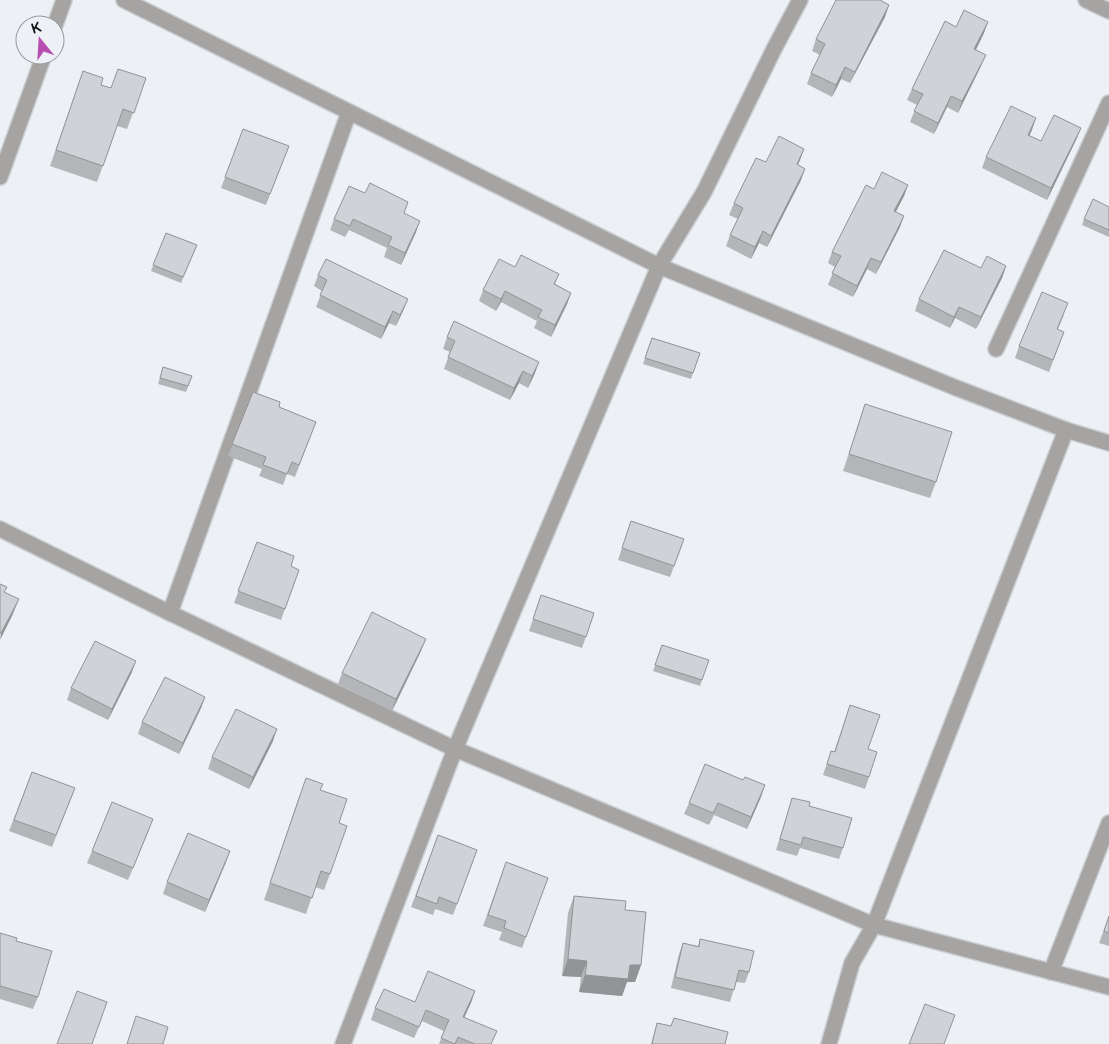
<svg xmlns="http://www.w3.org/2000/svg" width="1109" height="1044" viewBox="0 0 1109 1044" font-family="'Varela Round',sans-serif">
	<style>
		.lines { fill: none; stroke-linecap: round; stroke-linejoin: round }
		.minor-casing { stroke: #cacdd1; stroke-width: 18 }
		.minor { stroke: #a5a4a2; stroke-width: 15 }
		.wall { fill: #b3b5b9 }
		.shaded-wall { fill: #929396 }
		.building { fill: #d0d2d7; stroke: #929396 }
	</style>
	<rect width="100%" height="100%" fill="#edf0f5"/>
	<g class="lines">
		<g class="minor-casing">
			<g id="minor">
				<path d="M124 0 659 266 954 387 1066 430 1109 443"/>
				<path d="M1086 0 1109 11"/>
				<path d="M55 25 64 0"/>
				<path d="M0 177 44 55"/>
				<path d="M996 349 1109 103"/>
				<path d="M0 529 170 613 455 749 874 925 1109 987"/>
				<path d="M170 613 349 112"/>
				<path d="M1051 972 1109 823"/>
				<path d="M343 1044 455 749 659 266 704 192 774 49 800 0"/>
				<path d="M829 1044 852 963 874 925 1066 430"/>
			</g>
		</g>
		<use href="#minor" class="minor"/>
	</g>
	<g class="wall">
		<path d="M881 1 885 17 850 83 841 79 832 97 807 84 811 73 820 55 812 51 816 39Z"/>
		<path d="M956 27 984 33 976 50 981 66 958 113 947 107 934 134 910 122 917 105 907 100 912 89Z"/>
		<path d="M83 71 101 85 111 88 146 78 127 129 117 126 97 182 50 166Z"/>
		<path d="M1081 128 1076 140 1047 200 982 168 986 157 1032 130 1029 136 1041 141Z"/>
		<path d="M243 129 289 146 266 205 221 188Z"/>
		<path d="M804 149 798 165 801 180 767 247 759 243 751 259 726 246 730 235 738 219 729 215 734 203 766 162Z"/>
		<path d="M908 185 904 196 896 212 900 227 876 274 867 269 853 297 828 285 835 267 828 263 832 252 874 189Z"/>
		<path d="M1109 207V237L1082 225 1084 219Z"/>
		<path d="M404 213 416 232 401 265 384 257 387 248 349 230 345 237 330 230 334 219Z"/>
		<path d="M166 233 197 245 181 283 151 271Z"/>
		<path d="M1006 266 1002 278 976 329 955 318 950 328 915 311 919 299 981 268Z"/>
		<path d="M515 267 559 274 555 284 571 293 567 304 551 337 534 328 537 321 501 302 496 311 479 301 483 290Z"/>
		<path d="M318 275 408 299 396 326 389 323 381 339 316 307 322 291 314 286Z"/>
		<path d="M1064 315 1058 329 1060 343 1049 372 1015 358 1019 346Z"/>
		<path d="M447 337 535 373 528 388 519 383 510 400 444 369 450 352 443 349Z"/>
		<path d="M652 338 700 353 691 379 643 364Z"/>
		<path d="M163 367 192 376 186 392 158 384Z"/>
		<path d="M253 392 279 407 316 422 295 477 287 474 283 485 259 476 262 469 228 456Z"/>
		<path d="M865 404 936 482 930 498 843 471Z"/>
		<path d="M631 521 684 539 670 577 618 560Z"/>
		<path d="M257 542 291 566 299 570 281 620 234 603Z"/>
		<path d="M541 595 594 613 582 648 529 631Z"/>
		<path d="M662 645 702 680 700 686 653 671Z"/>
		<path d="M421 651 392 711 338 684 342 673Z"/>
		<path d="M132 672 108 720 67 700 71 688Z"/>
		<path d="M205 697 201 708 179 754 138 734 142 722Z"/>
		<path d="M850 705 868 749 869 777 865 789 823 775 831 751 834 752Z"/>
		<path d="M273 741 249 789 208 769 212 757Z"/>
		<path d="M32 772 75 788 52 847 9 831Z"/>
		<path d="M320 790 339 823 330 874 324 890 315 887 306 914 264 900 300 794Z"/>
		<path d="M761 797 747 829 714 815 709 825 684 814 689 803Z"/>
		<path d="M792 798 809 806 843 848 839 859 800 848 797 856 776 850Z"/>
		<path d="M149 830 128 880 87 863 92 851Z"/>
		<path d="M438 835 477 850 453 915 435 909 433 915 411 907Z"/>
		<path d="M226 862 205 912 163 894 167 882Z"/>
		<path d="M506 862 548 878 522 948 499 940 502 932 483 926Z"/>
		<path d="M574 896 625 910 641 965 635 982H627L622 996 579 992 581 977 562 976 568 913Z"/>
		<path d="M1109 916V946L1099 943Z"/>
		<path d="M0 933 16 941 38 997 33 1009 0 999Z"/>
		<path d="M700 939 749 972 745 983 736 982 730 1002 671 988 679 954 683 943 698 946Z"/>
		<path d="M475 991 464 1017 492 1044H439L444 1031 422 1021 414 1038 371 1020 375 1008Z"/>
		<path d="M674 1018 725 1044H651L657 1023 671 1026Z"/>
	</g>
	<g class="shaded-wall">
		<path d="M889 5 885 17 850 83 855 72Z"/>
		<path d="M988 22 984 33 970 61 974 49Z"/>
		<path d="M986 55 981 66 958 113 962 101Z"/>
		<path d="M845 67 841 79 832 97 836 85Z"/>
		<path d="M951 96 947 107 934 134 938 123Z"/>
		<path d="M1036 118 1032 130 1024 147 1028 135Z"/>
		<path d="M1081 128 1076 140 1047 200 1051 188Z"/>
		<path d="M804 149 800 160 792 176 797 164Z"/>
		<path d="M805 169 801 180 767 247 771 236Z"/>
		<path d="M908 185 904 196 890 222 894 211Z"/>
		<path d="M904 216 900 227 876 274 881 262Z"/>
		<path d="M420 221 416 232 401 265 405 253Z"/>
		<path d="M763 231 759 243 751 259 755 247Z"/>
		<path d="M871 258 867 269 853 297 857 286Z"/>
		<path d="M1006 266 1002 278 976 329 981 317Z"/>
		<path d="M505 291 501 302 496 311 501 299Z"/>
		<path d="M571 293 567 304 551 337 555 325Z"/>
		<path d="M408 299 403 311 396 326 400 315Z"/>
		<path d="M959 307 955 318 950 328 954 317Z"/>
		<path d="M393 311 389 323 381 339 385 327Z"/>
		<path d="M539 362 535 373 528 388 532 376Z"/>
		<path d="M523 371 519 383 510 400 514 388Z"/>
		<path d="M19 599 12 616 0 640 1 633Z"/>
		<path d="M426 639 421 651 392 711 396 699Z"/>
		<path d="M136 661 132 672 108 720 112 709Z"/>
		<path d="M205 697 201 708 179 754 183 743Z"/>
		<path d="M277 729 273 741 249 789 253 777Z"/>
		<path d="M765 785 761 797 747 829 751 817Z"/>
		<path d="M230 851 226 862 205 912 209 900Z"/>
		<path d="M568 959 587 961 581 977 562 976Z"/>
		<path d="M630 965H641L635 982H627L622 996 579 992 585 975Z"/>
		<path d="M475 991 471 1003 459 1029 463 1017Z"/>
	</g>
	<g class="building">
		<path d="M836 0H880L889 5 855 72 845 67 836 85 811 73 825 44 816 39Z"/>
		<path d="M964 10 988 22 974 49 986 55 962 101 951 96 938 123 914 111 923 94 912 89 945 21 956 27Z"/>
		<path d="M118 69 146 78 134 113 123 109 103 166 56 150 83 71 103 78 101 85 111 88Z"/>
		<path d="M1011 106 1036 118 1028 135 1041 141 1054 115 1081 128 1051 188 986 157Z"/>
		<path d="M243 129 289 146 270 194 225 177Z"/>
		<path d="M779 136 804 149 797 164 805 169 771 236 763 231 755 247 730 235 743 208 734 203 756 158 766 162Z"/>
		<path d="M882 172 908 185 894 211 904 216 881 262 871 258 857 286 832 273 841 256 832 252 866 185 874 189Z"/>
		<path d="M370 183 408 202 404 213 420 221 405 253 388 245 392 237 353 219 350 226 334 219 349 186 365 193Z"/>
		<path d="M1093 199 1109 207V230L1084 219Z"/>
		<path d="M166 233 197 245 183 277 153 265Z"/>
		<path d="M944 250 981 268 987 256 1006 266 981 317 959 307 954 317 919 299Z"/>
		<path d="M521 255 559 274 554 284 571 293 555 325 538 317 542 310 505 291 501 299 483 290 499 259 515 267Z"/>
		<path d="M326 259 408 299 400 315 393 311 385 327 320 295 327 280 318 275Z"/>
		<path d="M1042 292 1068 303 1057 329 1064 332 1053 360 1019 346Z"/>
		<path d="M454 321 539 362 532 376 523 371 514 388 448 357 455 341 447 337Z"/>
		<path d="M652 338 700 353 693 373 645 358Z"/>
		<path d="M163 367 192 376 188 386 160 378Z"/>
		<path d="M253 392 280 402 279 407 316 422 299 465 292 462 287 474 263 465 266 457 232 444Z"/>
		<path d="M865 404 952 432 936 482 849 454Z"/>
		<path d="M631 521 684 539 674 566 622 548Z"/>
		<path d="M257 542 294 556 291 566 299 570 285 609 238 591Z"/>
		<path d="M0 584 7 587 4 592 19 599 1 633H0Z"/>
		<path d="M541 595 594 613 586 637 533 619Z"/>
		<path d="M372 612 426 639 396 699 342 673Z"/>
		<path d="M95 641 136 661 112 709 71 688Z"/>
		<path d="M662 645 709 660 702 680 655 665Z"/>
		<path d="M165 677 205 697 183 743 142 722Z"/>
		<path d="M850 705 880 715 868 749 877 752 869 777 827 764 831 751 835 752Z"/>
		<path d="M236 709 277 729 253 777 212 757Z"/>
		<path d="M705 764 743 780 745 777 765 785 751 817 718 803 713 813 689 803Z"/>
		<path d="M32 772 75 788 56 835 14 820Z"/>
		<path d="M306 778 323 784 320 790 347 799 339 823 347 826 330 874 321 871 312 898 270 883Z"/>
		<path d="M792 798 810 802 809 806 852 818 843 848 803 837 801 845 780 839Z"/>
		<path d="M112 802 153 819 133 868 92 851Z"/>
		<path d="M188 833 230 851 209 900 167 882Z"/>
		<path d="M438 835 477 850 457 904 439 897 437 904 416 896Z"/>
		<path d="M506 862 548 878 526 937 504 928 506 921 488 915Z"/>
		<path d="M574 896 626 901 625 910 646 912 641 965H630L628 979 585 975 587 961 568 959Z"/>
		<path d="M1109 916V933L1104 931Z"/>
		<path d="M0 933 17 938 16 941 52 951 38 997 0 986Z"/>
		<path d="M700 939 754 951 749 972 739 970 734 990 675 977 683 943 699 947Z"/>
		<path d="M428 971 475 991 463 1017 497 1031 491 1044H475L458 1037 455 1044 441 1038 449 1020 426 1010 419 1027 375 1008 384 989 415 1002Z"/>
		<path d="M77 991 107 1002 92 1044H57Z"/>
		<path d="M925 1004 955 1015 944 1044H909Z"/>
		<path d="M136 1016 168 1027 163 1044H127Z"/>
		<path d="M674 1018 728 1032 725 1044H652L657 1023 671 1026Z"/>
	</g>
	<g transform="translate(40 40) rotate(342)"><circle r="24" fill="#edf0f5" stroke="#95989b"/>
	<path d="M0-4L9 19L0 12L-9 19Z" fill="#b74fb2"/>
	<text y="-8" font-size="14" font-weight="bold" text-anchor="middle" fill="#121314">K</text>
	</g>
</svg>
